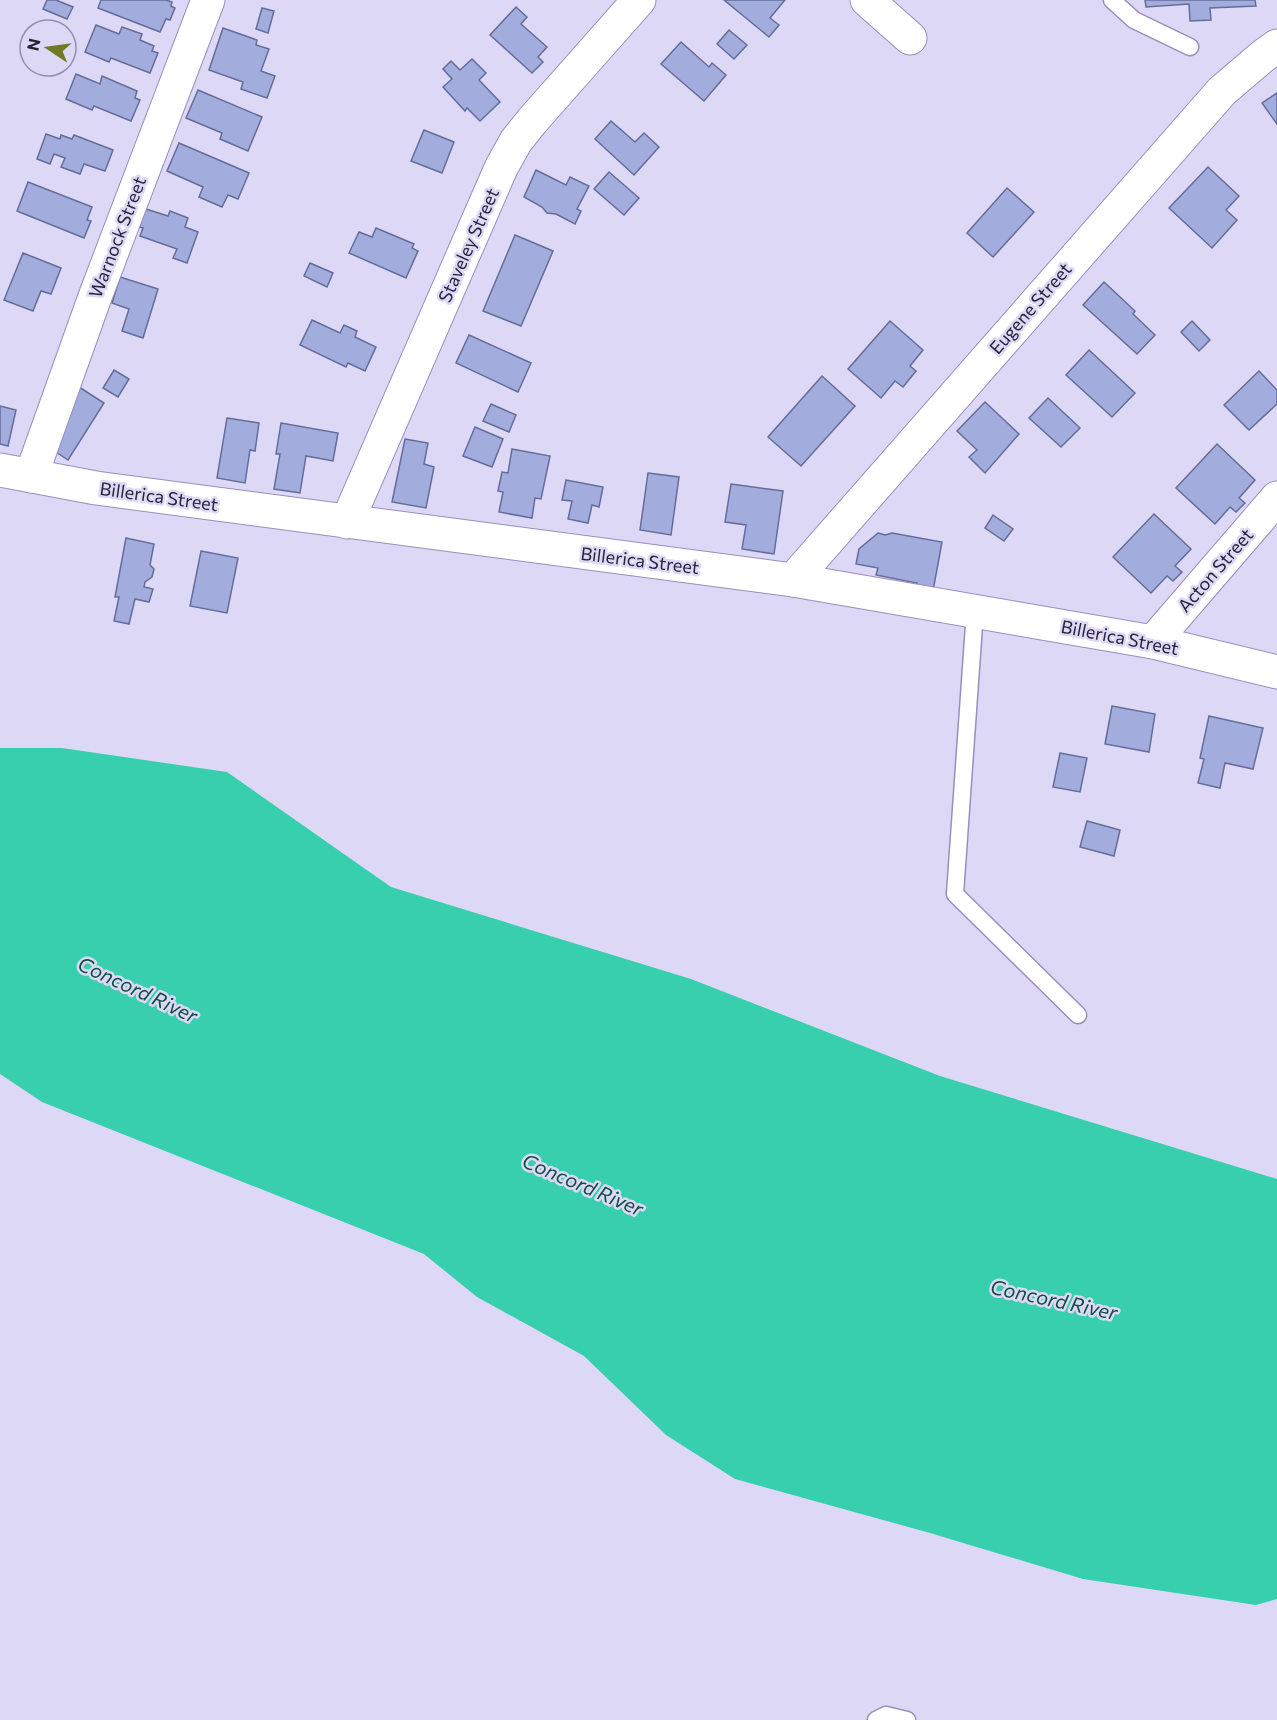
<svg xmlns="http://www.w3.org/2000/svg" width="1277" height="1720" viewBox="0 0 1277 1720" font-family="Commissioner,sans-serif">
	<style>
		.water { fill: #37cfae }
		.building { fill: #a2adde; stroke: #646d9a; stroke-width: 1.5 }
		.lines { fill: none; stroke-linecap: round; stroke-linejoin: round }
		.service-casing { stroke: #998ebe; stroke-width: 19 }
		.minor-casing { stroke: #998ebe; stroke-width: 35 }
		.service { stroke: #fff; stroke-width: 16 }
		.minor { stroke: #fff; stroke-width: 33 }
		.labels { text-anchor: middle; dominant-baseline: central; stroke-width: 5; stroke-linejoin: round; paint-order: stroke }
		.street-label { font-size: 18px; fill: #282337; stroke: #ded8f7 }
		.water-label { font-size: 20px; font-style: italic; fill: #104e40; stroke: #ded8f7 }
	</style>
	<rect width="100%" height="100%" fill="#ded8f7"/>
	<path class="water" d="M0 748H62L227 772 391 887 691 979 940 1076 1277 1179V1599L1256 1605 1083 1579 930 1533 735 1479 666 1435 584 1356 477 1297 424 1254 42 1102 0 1074Z"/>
	<g class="building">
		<path d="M47 0H56L73 7 67 19 43 9Z"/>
		<path d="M101 0H166L172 2 171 6 175 8 170 20 166 19 160 32 98 8Z"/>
		<path d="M724 0H785L770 18 779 25 769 37Z"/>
		<path d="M1145 0H1255L1256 6 1210 8 1211 20 1190 21 1189 4 1146 7Z"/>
		<path d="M516 7 527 17 521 24 547 47 538 57 543 62 532 73 490 35Z"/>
		<path d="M262 8 274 11 268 33 256 29Z"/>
		<path d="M96 25 119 34 122 27 142 34 140 40 154 46 152 51 158 53 150 73 111 58 109 62 85 52Z"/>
		<path d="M223 28 257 40 256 45 269 49 261 71 275 76 267 98 241 89 243 82 209 70Z"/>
		<path d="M729 30 747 45 734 59 717 44Z"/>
		<path d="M681 42 709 67 712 63 726 75 704 101 661 64Z"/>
		<path d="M472 59 486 73 479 80 500 102 480 121 467 108 465 111 443 87 452 79 443 69 451 61 460 70Z"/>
		<path d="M76 74 100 84 102 76 137 91 135 98 140 100 131 121 94 106 92 110 66 99Z"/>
		<path d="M198 90 262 117 248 151 220 139 222 133 186 118Z"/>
		<path d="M1277 93V124L1262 103Z"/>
		<path d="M611 121 635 142 644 133 659 147 634 175 595 139Z"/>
		<path d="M424 130 454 142 442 173 411 161Z"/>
		<path d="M46 134 60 139 61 135 72 139 74 135 113 150 105 171 84 164 80 174 61 167 65 158 54 154 50 164 37 159Z"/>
		<path d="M179 143 249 173 238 199 228 195 222 207 199 197 203 187 167 171Z"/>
		<path d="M1208 167 1239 196 1226 210 1237 220 1212 248 1169 208Z"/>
		<path d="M536 170 566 185 570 177 589 186 577 209 581 211 575 224 556 214 547 213 542 207 524 197Z"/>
		<path d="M609 172 639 198 624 215 594 189Z"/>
		<path d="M28 182 92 207 87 220 91 221 84 238 17 211Z"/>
		<path d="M1007 188 1034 212 993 257 967 233Z"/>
		<path d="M143 208 168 216 170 211 188 218 185 227 198 232 187 263 173 258 177 249 140 236 143 228 136 226Z"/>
		<path d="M376 228 414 244 412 248 418 251 406 278 349 253 359 232 372 237Z"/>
		<path d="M515 235 553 251 521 326 483 311Z"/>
		<path d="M23 253 61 268 51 294 41 291 33 311 4 300Z"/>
		<path d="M310 263 333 273 327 287 304 276Z"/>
		<path d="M120 277 158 289 143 338 122 331 129 309 112 303Z"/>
		<path d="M1104 282 1135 311 1133 314 1155 335 1137 354 1083 305Z"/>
		<path d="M312 320 340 333 344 325 357 331 355 337 376 347 365 371 348 363 346 367 300 345Z"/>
		<path d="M890 321 923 350 910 366 916 371 903 387 895 381 881 398 848 369Z"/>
		<path d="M1192 321 1210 340 1199 351 1181 332Z"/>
		<path d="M469 335 531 363 518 392 456 363Z"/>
		<path d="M1089 350 1135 393 1112 417 1066 375Z"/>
		<path d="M114 370 129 379 118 397 103 388Z"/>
		<path d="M1259 371 1277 390V404L1249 430 1224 405Z"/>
		<path d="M822 376 855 406 801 466 768 437Z"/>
		<path d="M79 387 104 403 68 460 50 448Z"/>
		<path d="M1048 398 1080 428 1061 447 1029 418Z"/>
		<path d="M985 402 1019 434 985 473 969 457 977 450 957 431Z"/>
		<path d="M491 404 516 415 509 432 483 421Z"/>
		<path d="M0 406 16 410 8 446 0 444Z"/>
		<path d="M227 418 259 423 255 451 250 450 245 483 217 478Z"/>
		<path d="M281 423 338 433 333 461 306 456 300 493 274 489 280 454H276Z"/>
		<path d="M475 427 503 439 492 467 463 456Z"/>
		<path d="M405 439 428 443 424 464 434 467 426 508 392 502Z"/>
		<path d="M1217 444 1255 480 1239 498 1245 503 1236 512 1230 507 1215 524 1176 488Z"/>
		<path d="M512 449 550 456 541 499 535 498 532 518 499 512 503 492 498 491 502 472 508 473Z"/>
		<path d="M648 473 679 477 671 535 640 530Z"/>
		<path d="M566 480 603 487 599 507 592 505 588 523 568 519 572 501 562 500Z"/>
		<path d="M731 484 783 491 774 554 742 549 746 525 725 522Z"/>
		<path d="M1154 514 1191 549 1175 566 1182 572 1173 581 1167 576 1151 593 1113 557Z"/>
		<path d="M993 515 1013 529 1004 541 985 528Z"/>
		<path d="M878 533 885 535 892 533 942 542 933 591 916 588 917 583 876 575 878 568 856 564 859 549Z"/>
		<path d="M126 538 154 544 150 565 154 569 152 577 145 582 144 587 153 589 149 602 135 599 129 624 114 621 119 597H115Z"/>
		<path d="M201 551 238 558 227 613 190 606Z"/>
		<path d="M1112 706 1155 714 1149 752 1105 744Z"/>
		<path d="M1209 716 1263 728 1253 769 1225 763 1220 788 1198 783 1204 759 1200 758Z"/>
		<path d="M1060 753 1087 758 1080 792 1053 787Z"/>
		<path d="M1087 821 1120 830 1114 856 1080 847Z"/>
	</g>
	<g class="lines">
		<g class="service-casing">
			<g id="service">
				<path d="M1112 0 1134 20 1190 47"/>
				<path d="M975 611 955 894 1078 1015"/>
				<path d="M876 1720 886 1715 907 1720"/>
			</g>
		</g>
		<g class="minor-casing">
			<g id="minor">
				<path d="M867 0 910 38"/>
				<path d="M0 470 96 488 793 580 1153 642 1277 672"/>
				<path d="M31 476 96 294 208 0"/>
				<path d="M347 522 501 168 516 141 532 121 639 0"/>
				<path d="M793 580 1222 91 1263 56 1277 46"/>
				<path d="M1153 642 1277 498"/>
			</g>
		</g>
		<use href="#service" class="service"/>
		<use href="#minor" class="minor"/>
	</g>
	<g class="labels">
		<g class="street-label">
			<text transform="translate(117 237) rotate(-69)">Warnock Street</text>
			<text transform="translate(468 245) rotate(-66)">Staveley Street</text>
			<text transform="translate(1030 308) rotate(-49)">Eugene Street</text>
			<text transform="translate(159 496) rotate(8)">Billerica Street</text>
			<text transform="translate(640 560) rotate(7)">Billerica Street</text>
			<text transform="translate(1215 570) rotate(-49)">Acton Street</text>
			<text transform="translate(1120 637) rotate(11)">Billerica Street</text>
		</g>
		<g class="water-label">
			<text transform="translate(138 989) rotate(25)">Concord River</text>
			<text transform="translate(583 1184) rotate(23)">Concord River</text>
			<text transform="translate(1054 1299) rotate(12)">Concord River</text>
		</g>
	</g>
	<g transform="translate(48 48) rotate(283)"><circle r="28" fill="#ded8f7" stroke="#9590aa" stroke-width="1.5"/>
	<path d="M0-4.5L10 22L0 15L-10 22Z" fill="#717923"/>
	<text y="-9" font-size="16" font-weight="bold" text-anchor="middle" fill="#282337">N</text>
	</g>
</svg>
